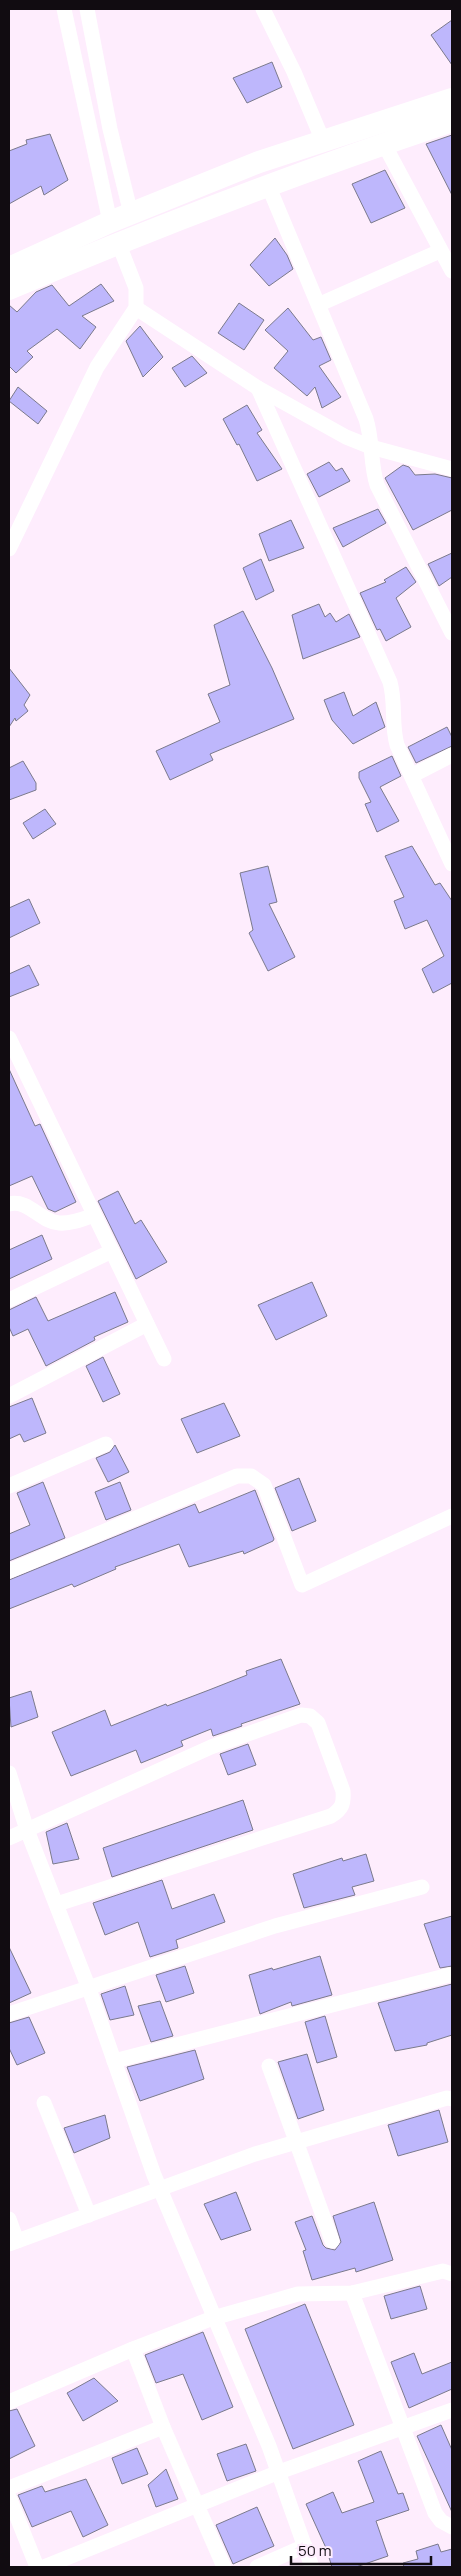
<svg xmlns="http://www.w3.org/2000/svg" width="461" height="2576" viewBox="0 0 461 2576" font-family="Manrope,sans-serif">
	<style>
		.building { fill: #beb7fc; stroke: #7b7a8c }
		.lines { fill: none; stroke-linecap: round; stroke-linejoin: round }
		.minor { stroke: #fff; stroke-width: 15 }
		.secondary { stroke: #fff; stroke-width: 22 }
	</style>
	<rect width="100%" height="100%" fill="#feedfd"/>
	<g class="building">
		<path d="M452 20V65L431 35Z"/>
		<path d="M272 62 282 87 247 103 233 78Z"/>
		<path d="M50 134 68 180 44 195 41 186 9 204V151L27 144 26 140Z"/>
		<path d="M452 135V195L426 144Z"/>
		<path d="M385 170 405 208 371 223 352 184Z"/>
		<path d="M275 238 287 255 293 269 269 286 250 265Z"/>
		<path d="M101 284 114 301 82 316 96 327 80 349 57 329 27 351 33 357 16 373 9 366V305L17 312 36 292 52 285 69 306Z"/>
		<path d="M239 303 264 320 244 350 218 333Z"/>
		<path d="M288 308 313 340 321 337 331 360 319 366 341 397 322 408 315 387 307 396 274 368 288 351 265 330Z"/>
		<path d="M140 326 163 357 143 377 126 341Z"/>
		<path d="M192 356 207 373 185 387 172 368Z"/>
		<path d="M18 387 47 411 38 424 9 401Z"/>
		<path d="M247 405 262 430 257 433 282 469 257 481 239 444 237 445 223 419Z"/>
		<path d="M329 462 336 471 342 468 350 481 319 497 307 474Z"/>
		<path d="M403 465 409 467 415 475 435 474 452 478V510L413 530 385 478Z"/>
		<path d="M378 509 386 523 343 547 333 528Z"/>
		<path d="M291 520 304 548 269 561 259 534Z"/>
		<path d="M452 553V577L439 586 428 564Z"/>
		<path d="M261 559 274 591 256 600 243 568Z"/>
		<path d="M406 567 416 582 396 598 411 627 386 641 380 629 377 630 360 593 386 582 384 580Z"/>
		<path d="M319 604 325 617 330 613 336 622 349 614 360 637 303 659 292 615Z"/>
		<path d="M243 611 272 668 294 719 210 754 213 760 170 780 156 751 220 722 208 694 230 685 214 625Z"/>
		<path d="M9 668 30 695 24 705 28 711 16 721 15 718 9 727Z"/>
		<path d="M344 692 353 716 376 702 385 727 353 744 332 720 324 700Z"/>
		<path d="M447 727 452 737V746L416 763 408 747Z"/>
		<path d="M392 756 401 776 380 787 399 821 377 832 365 804 371 802 359 778V772Z"/>
		<path d="M23 761 36 783V790L9 800V768Z"/>
		<path d="M45 809 56 824 33 839 23 823Z"/>
		<path d="M412 846 435 885 440 883 452 901V983L433 993 422 969 444 956 427 920 405 929 394 901 404 897 385 856Z"/>
		<path d="M268 866 277 902 269 904 295 957 268 971 249 933 253 930 240 873Z"/>
		<path d="M29 899 40 923 9 938V908Z"/>
		<path d="M29 965 39 985 9 997V974Z"/>
		<path d="M9 1069 35 1126 40 1124 76 1202 55 1212 48 1209 32 1176 9 1186Z"/>
		<path d="M118 1191 135 1224 141 1220 167 1262 136 1279 98 1201Z"/>
		<path d="M42 1235 52 1259 9 1279V1250Z"/>
		<path d="M312 1282 327 1316 276 1340 258 1305Z"/>
		<path d="M115 1292 128 1322 94 1337 95 1340 46 1366 28 1329 13 1336 9 1327V1310L36 1297 48 1321Z"/>
		<path d="M103 1357 120 1394 103 1402 86 1366Z"/>
		<path d="M32 1398 46 1433 24 1442 20 1434 9 1439V1407Z"/>
		<path d="M224 1403 240 1436 197 1453 181 1419Z"/>
		<path d="M115 1445 129 1472 108 1482 96 1458 110 1452Z"/>
		<path d="M299 1478 316 1521 292 1531 275 1488Z"/>
		<path d="M43 1482 65 1538 9 1561V1534L30 1525 17 1493Z"/>
		<path d="M120 1482 131 1510 106 1520 95 1492Z"/>
		<path d="M255 1490 274 1539 273 1541 244 1554 243 1551 189 1567 179 1544 115 1567 116 1569 74 1587 72 1584 9 1609V1580L195 1504 199 1513Z"/>
		<path d="M281 1659 300 1704 241 1724 242 1726 213 1736 211 1729 181 1741 183 1746 141 1763 136 1750 71 1776 52 1732 105 1710 111 1726 166 1704 167 1706 209 1690 247 1675 246 1671Z"/>
		<path d="M31 1691 38 1717 11 1727 9 1698Z"/>
		<path d="M248 1744 256 1765 228 1775 220 1754Z"/>
		<path d="M243 1800 253 1830 112 1877 103 1848Z"/>
		<path d="M67 1823 79 1859 53 1864 46 1832Z"/>
		<path d="M366 1854 374 1881 352 1887 355 1895 304 1908 293 1874 342 1858 343 1861Z"/>
		<path d="M162 1880 172 1909 214 1894 225 1922 176 1940 178 1948 150 1957 138 1922 105 1935 93 1903Z"/>
		<path d="M452 1916V1966L440 1968 424 1924Z"/>
		<path d="M9 1947 31 1993 9 2003Z"/>
		<path d="M320 1956 332 1995 292 2006 291 2002 260 2014 249 1975 272 1968 273 1970Z"/>
		<path d="M185 1966 194 1993 166 2002 156 1975Z"/>
		<path d="M452 1984V2035L427 2043V2045L395 2051 378 2003Z"/>
		<path d="M125 1986 134 2015 110 2020 101 1994Z"/>
		<path d="M160 2001 173 2036 151 2042 138 2006Z"/>
		<path d="M325 2016 337 2057 317 2063 305 2022Z"/>
		<path d="M29 2017 45 2053 17 2065 9 2048V2023Z"/>
		<path d="M195 2050 204 2079 140 2101 127 2067Z"/>
		<path d="M307 2054 324 2110 298 2119 278 2062Z"/>
		<path d="M439 2110 448 2142 398 2156 388 2125Z"/>
		<path d="M105 2115 110 2138 74 2153 64 2128Z"/>
		<path d="M236 2192 251 2230 221 2240 204 2204Z"/>
		<path d="M374 2202 393 2260 356 2272 355 2268 312 2280 303 2251 306 2250 295 2222 312 2216 323 2245 326 2248 335 2250 341 2242 333 2216Z"/>
		<path d="M420 2286 427 2309 391 2319 384 2296Z"/>
		<path d="M305 2304 354 2425 293 2449 245 2329Z"/>
		<path d="M203 2332 233 2407 202 2420 183 2374 156 2383 145 2355Z"/>
		<path d="M414 2353 422 2374 452 2362V2389L409 2408 391 2362Z"/>
		<path d="M94 2378 118 2401 83 2421 67 2393Z"/>
		<path d="M17 2409 35 2446 9 2459V2411Z"/>
		<path d="M441 2425 452 2450V2512L417 2436Z"/>
		<path d="M246 2444 256 2471 227 2481 217 2454Z"/>
		<path d="M137 2448 148 2474 122 2484 112 2458Z"/>
		<path d="M381 2451 398 2494 403 2493 409 2510 376 2521 388 2556 356 2567H332L326 2548 306 2504 333 2492 342 2513 374 2502 358 2461Z"/>
		<path d="M166 2469 178 2499 156 2507 148 2485Z"/>
		<path d="M86 2479 108 2525 83 2537 71 2511 32 2527 18 2495 42 2486 45 2492Z"/>
		<path d="M257 2507 274 2546 233 2564 216 2525Z"/>
		<path d="M438 2544 441 2552 452 2549V2567H404L403 2563 418 2559 416 2551Z"/>
	</g>
	<g class="lines">
		<g class="minor">
			<path d="M64 9 110 222"/>
			<path d="M87 9 110 129 131 214"/>
			<path d="M263 9 294 72 323 141"/>
			<path d="M384 144 452 271"/>
			<path d="M268 185 366 419C373 441 370 463 377 485L452 633"/>
			<path d="M320 304 440 251"/>
			<path d="M136 308 258 388 346 437 371 447 452 469"/>
			<path d="M258 388 390 682C396 703 391 724 397 745L452 864"/>
			<path d="M9 549 97 367 136 308V288L118 242"/>
			<path d="M413 775 452 755"/>
			<path d="M9 1038 164 1359"/>
			<path d="M9 1204C29 1199 40 1222 59 1223 71 1224 83 1219 94 1215"/>
			<path d="M9 1300 112 1251"/>
			<path d="M9 1396 147 1324"/>
			<path d="M9 1486 106 1444"/>
			<path d="M9 1571 237 1476H251L264 1485 302 1585 452 1516"/>
			<path d="M9 1773 27 1830 88 1986 154 2175 269 2446 312 2567"/>
			<path d="M9 1838 211 1747 301 1715 310 1716 318 1723 343 1791C344 1804 342 1809 331 1816L57 1904"/>
			<path d="M9 2014 275 1926 422 1887"/>
			<path d="M114 2061 449 1975"/>
			<path d="M269 2066 332 2241"/>
			<path d="M44 2103 89 2215"/>
			<path d="M9 2219 17 2241"/>
			<path d="M9 2244 255 2154 447 2098 452 2099"/>
			<path d="M352 2293 435 2513 441 2521 452 2527"/>
			<path d="M133 2349 163 2427 224 2567"/>
			<path d="M9 2402 133 2349 213 2318 298 2294 352 2293 443 2271 452 2274"/>
			<path d="M9 2488 163 2427"/>
			<path d="M9 2497 37 2567"/>
			<path d="M44 2567 279 2472 452 2410"/>
			<path d="M257 2567 305 2546"/>
		</g>
		<g class="secondary">
			<path d="M9 268 110 222 259 162 452 99"/>
			<path d="M9 289C154 227 302 171 452 121"/>
		</g>
	</g>
	<rect width="461" height="2576" fill="none" stroke="#110c11" stroke-width="20"/>
	<path d="M291 2556v8h140v-8" fill="none" stroke="#110c11" stroke-width="2.5"/>
	<text x="298" y="2556" font-size="15" fill="#110c11" stroke="#feedfd" stroke-width="4" paint-order="stroke">50 m</text>
</svg>
